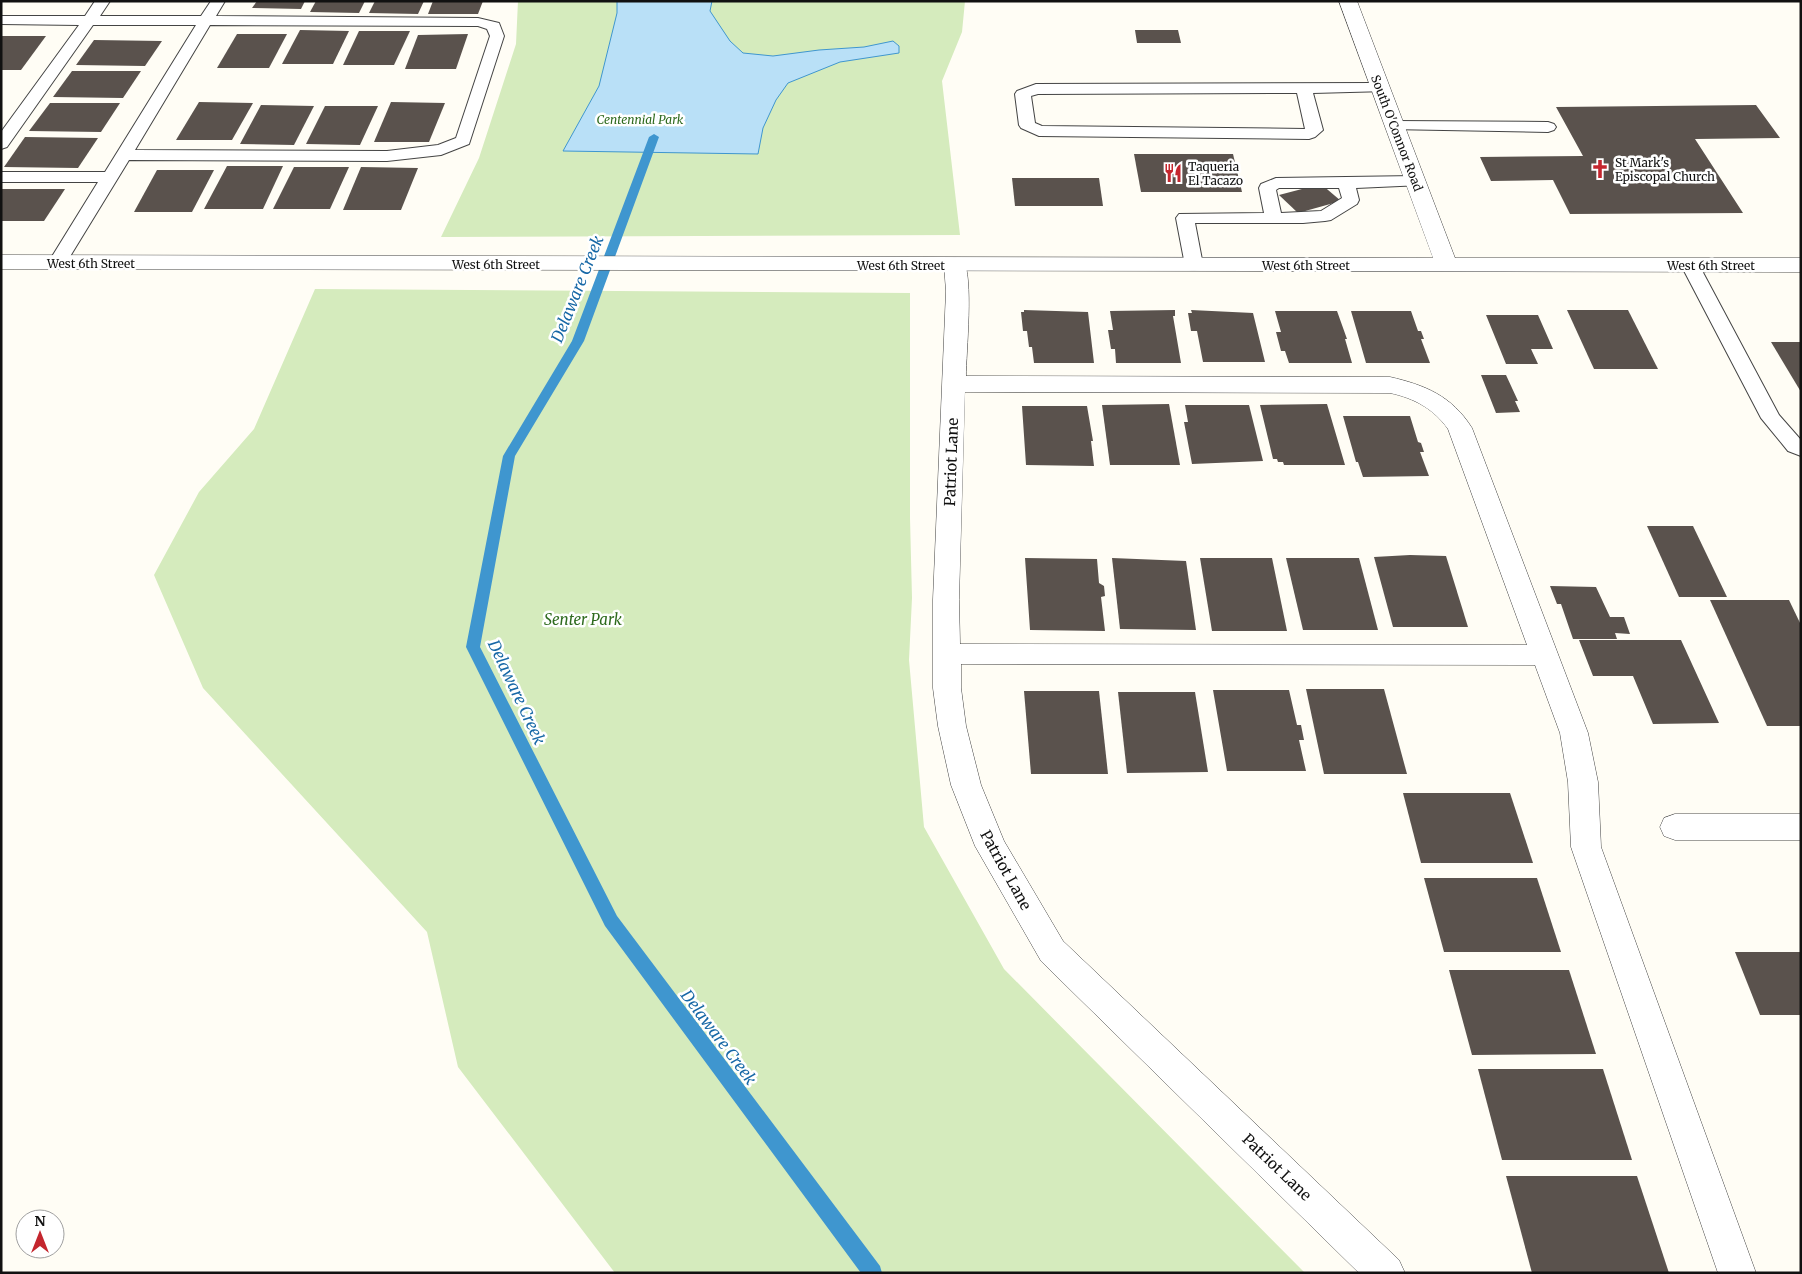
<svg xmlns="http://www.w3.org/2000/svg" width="1802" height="1274" viewBox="0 0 1802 1274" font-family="Merriweather,serif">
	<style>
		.green { fill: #d5ebbd }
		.water { fill: #b9e0f7; stroke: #3f96cf }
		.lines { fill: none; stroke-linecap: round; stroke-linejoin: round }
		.stream { fill: #3f96cf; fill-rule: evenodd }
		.building { fill: #5a524d }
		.service-casing { stroke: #444; stroke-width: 2 }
		.minor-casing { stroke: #444; stroke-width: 1 }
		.tertiary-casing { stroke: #444; stroke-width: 1 }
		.service { fill: #fff; fill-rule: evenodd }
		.minor { fill: #fff; fill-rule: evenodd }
		.tertiary { fill: #fff; fill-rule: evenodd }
		.labels { text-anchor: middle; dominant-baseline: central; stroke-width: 5; stroke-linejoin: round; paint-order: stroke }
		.far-park-label { font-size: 12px; font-style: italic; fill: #2f6b1f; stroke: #fff }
		.far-street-label { font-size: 12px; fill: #111; stroke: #fff }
		.far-poi-label { font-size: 12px; fill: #111; stroke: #fff; text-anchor: start }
		.street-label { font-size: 15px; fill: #111; stroke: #fff }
		.park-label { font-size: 15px; font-style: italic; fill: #2f6b1f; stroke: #fff }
		.water-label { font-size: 16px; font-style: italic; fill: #1768a6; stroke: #fff }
	</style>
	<rect width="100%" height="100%" fill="#fffdf5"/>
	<g class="green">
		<path d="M518 1H965L962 32 942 81 960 235 441 237 479 158 516 44Z"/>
		<path d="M315 289 910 293V518L912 598 909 660 924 827 1004 969 1305 1273H615L458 1067 427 932 203 688 154 575 199 492 254 429Z"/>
	</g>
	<path class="water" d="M617 1H712L710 11 730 41 743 53 773 56 819 50 864 47 893 41 899 46V53L840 62 788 83 776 100 763 128 758 154 563 151 599 86 617 13Z"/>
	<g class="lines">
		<path class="stream" d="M654 134 659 137 584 341 515 456 480 647 617 916 880 1266 882 1273H861L605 926 466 647 503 456 572 341 649 137Z"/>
	</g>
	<g class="building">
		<path d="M257 1H305L301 9 252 8Z"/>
		<path d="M316 1H365L359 13 310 12Z"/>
		<path d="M375 1H424L418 14 369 13Z"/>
		<path d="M433 1H483L478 14H428Z"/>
		<path d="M300 30 349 31 333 64H282Z"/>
		<path d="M1135 30H1178L1181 43H1137Z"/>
		<path d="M359 31H410L394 65H343Z"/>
		<path d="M237 34H287L269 68H217Z"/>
		<path d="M468 34 456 69H405L418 35Z"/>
		<path d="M1 36H46L21 70H1Z"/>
		<path d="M94 40 162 41 145 66 76 65Z"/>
		<path d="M72 71H141L123 98 53 97Z"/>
		<path d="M199 102 253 103 232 140H176Z"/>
		<path d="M391 102 445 103 429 142H374Z"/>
		<path d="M50 103H120L101 132 29 131Z"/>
		<path d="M261 105 314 106 294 145 240 144Z"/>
		<path d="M1756 105 1780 138 1695 139 1743 213 1570 214 1553 180 1491 181 1480 157 1583 156 1556 107Z"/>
		<path d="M325 106H378L360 145 306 144Z"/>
		<path d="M25 137 98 138 78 168 4 167Z"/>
		<path d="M1134 154H1233L1242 192H1141Z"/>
		<path d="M227 166H283L263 209H204Z"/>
		<path d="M294 167H349L330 209H273Z"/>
		<path d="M361 167 418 168 401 210H343Z"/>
		<path d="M157 170H214L192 212H134Z"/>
		<path d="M1012 178H1099L1103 206H1015Z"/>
		<path d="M1321 184 1341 201 1298 213 1279 195Z"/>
		<path d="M1 189H65L44 221H1Z"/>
		<path d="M1024 310 1088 312 1094 363H1034L1032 347H1029L1027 331H1023L1021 312H1024Z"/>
		<path d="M1175 310V316H1173L1181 363H1116L1115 349H1111L1108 330H1113L1110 311Z"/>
		<path d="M1191 310 1253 313 1265 362H1203L1197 331H1191L1188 313H1192Z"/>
		<path d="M1567 310H1628L1658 369H1594Z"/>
		<path d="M1275 311H1337L1347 339H1345L1352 363H1289L1285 351H1281L1276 332H1281Z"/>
		<path d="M1351 311H1411L1418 331H1421L1424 339H1421L1430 363H1366Z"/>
		<path d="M1486 315H1538L1553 349H1531L1538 364H1506Z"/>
		<path d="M1771 342H1801V392Z"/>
		<path d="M1481 375H1506L1518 401H1515L1520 412 1496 413Z"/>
		<path d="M1169 404 1180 465H1110L1102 405Z"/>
		<path d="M1327 404 1345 465H1284L1283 462H1278L1277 459H1273L1260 405Z"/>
		<path d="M1185 405H1249L1263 461 1192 464 1184 422H1188Z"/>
		<path d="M1022 406H1087L1093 441H1091L1094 466 1026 465Z"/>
		<path d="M1343 416H1410L1418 442 1421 443 1424 452H1420L1429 476 1363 477 1358 462H1356Z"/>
		<path d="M1647 526H1693L1727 597H1679Z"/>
		<path d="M1410 555 1446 556 1468 627H1393L1374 557Z"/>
		<path d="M1025 558 1097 559 1099 583 1104 586 1105 596 1101 597 1105 631 1030 630Z"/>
		<path d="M1112 558 1186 561 1196 630 1120 629Z"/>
		<path d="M1200 558H1272L1287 631H1212Z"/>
		<path d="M1286 558H1359L1378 630H1303Z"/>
		<path d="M1550 586 1596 587 1610 617H1624L1630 634 1615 633 1617 639H1573L1561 604H1557Z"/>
		<path d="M1710 600H1789L1801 625V726H1767Z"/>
		<path d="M1579 640H1681L1719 723 1653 724 1633 676H1593Z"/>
		<path d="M1306 689H1384L1407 774H1324Z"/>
		<path d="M1213 690H1289L1297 725H1301L1304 740H1299L1306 771H1227Z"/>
		<path d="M1024 691H1099L1108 774H1031Z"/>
		<path d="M1118 692H1195L1208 772 1127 773Z"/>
		<path d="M1403 793H1510L1533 863H1421Z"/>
		<path d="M1424 878H1537L1561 952H1444Z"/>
		<path d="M1735 952H1801V1015H1760Z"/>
		<path d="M1449 970H1569L1596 1054 1472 1055Z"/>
		<path d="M1478 1069H1603L1632 1160H1502Z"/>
		<path d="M1506 1176H1637L1669 1273H1532Z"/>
	</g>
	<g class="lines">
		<g class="service-casing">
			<g id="service">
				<path d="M95 1H110L100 16H201L211 1H225L216 16 478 18 499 23 504 36 469 144 441 155 387 161 129 160 66 263 63 267 57 268 51 267 48 263 98 182H1V172H105L196 25H93L7 147 1 149V132L79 25 1 24V16H85ZM210 25 478 26 487 29 490 36 456 138 438 145 387 151 135 150Z"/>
				<path d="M1381 83 1387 85 1389 88 1387 91 1313 93 1323 130 1315 137 1309 139 1039 136 1021 128 1019 125 1015 94 1017 91 1036 84ZM1297 93 1305 129 1042 126 1035 123 1031 96 1038 94Z"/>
				<path d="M1395 121 1548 122 1554 124 1556 127 1554 130 1548 132 1389 129 1387 126 1389 123Z"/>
				<path d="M1416 176 1422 177 1424 181 1422 185 1356 188 1359 200 1357 204 1331 220 1325 221 1303 223H1195L1203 265 1200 269 1194 270 1188 269 1185 265 1176 218 1179 214 1264 213 1259 188 1261 184 1276 178ZM1279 188H1339L1342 198 1321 211 1281 213 1276 190Z"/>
				<path d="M1690 260 1696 261 1699 265 1779 415 1801 440V456L1788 451 1761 418 1681 265 1684 261Z"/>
			</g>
		</g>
		<g class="minor-casing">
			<g id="minor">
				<path d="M955 258 963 260C974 276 966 354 966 376L1390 377C1425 385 1452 396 1472 428L1588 733 1598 782 1601 847 1756 1273H1718L1571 847 1568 782 1560 733 1535 665 961 664V688L966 726 981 785 1004 841 1063 941 1399 1260 1405 1273H1359L1041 961 975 846 951 785 938 726 933 688V600L946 291 944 265 947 260ZM965 392 1390 393C1414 398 1434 409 1448 429L1527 645 960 644 959 600Z"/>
				<path d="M1675 814H1801V840H1675L1664 836 1660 827 1664 818Z"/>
			</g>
		</g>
		<g class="tertiary-casing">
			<path id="tertiary" d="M1339 1H1357L1455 258H1801V272L1 269V255L1433 258Z"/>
		</g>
		<use href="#service" class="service"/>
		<use href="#minor" class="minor"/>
		<use href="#tertiary" class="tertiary"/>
	</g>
	<defs>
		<g id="church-bare" transform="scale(1.5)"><path d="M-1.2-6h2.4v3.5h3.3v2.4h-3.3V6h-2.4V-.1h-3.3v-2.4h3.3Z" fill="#c4262e" stroke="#fff" stroke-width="2.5" paint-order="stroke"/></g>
		<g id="restaurant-bare" transform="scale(1.5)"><path d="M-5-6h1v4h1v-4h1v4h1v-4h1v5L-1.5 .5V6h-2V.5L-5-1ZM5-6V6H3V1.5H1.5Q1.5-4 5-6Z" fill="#c4262e" stroke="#fff" stroke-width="2.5" paint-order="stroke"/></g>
	</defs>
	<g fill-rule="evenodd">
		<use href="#church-bare" x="1600" y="169"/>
		<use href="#restaurant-bare" x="1173" y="173"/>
	</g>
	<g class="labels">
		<g class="far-park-label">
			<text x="640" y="119">Centennial Park</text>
		</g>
		<g class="far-street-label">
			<text transform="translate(1397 133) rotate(69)">South O'Connor Road</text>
			<text x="91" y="263">West 6th Street</text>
			<text x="496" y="264">West 6th Street</text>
			<text x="901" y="265">West 6th Street</text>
			<text x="1306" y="265">West 6th Street</text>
			<text x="1711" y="265">West 6th Street</text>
		</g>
		<g class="far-poi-label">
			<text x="1615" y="162">St Mark's<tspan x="1615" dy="14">Episcopal Church</tspan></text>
			<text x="1188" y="166">Taqueria<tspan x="1188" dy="14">El Tacazo</tspan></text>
		</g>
		<g class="street-label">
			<text transform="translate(951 462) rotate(-88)">Patriot Lane</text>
			<text transform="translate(1006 870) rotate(61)">Patriot Lane</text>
			<text transform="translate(1277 1167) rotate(44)">Patriot Lane</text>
		</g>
		<g class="park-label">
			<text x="583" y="619">Senter Park</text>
		</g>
		<g class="water-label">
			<text transform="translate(577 289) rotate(-68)">Delaware Creek</text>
			<text transform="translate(517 692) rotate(65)">Delaware Creek</text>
			<text transform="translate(719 1037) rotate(53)">Delaware Creek</text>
		</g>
	</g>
	<rect width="1802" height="1274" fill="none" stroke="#111111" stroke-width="5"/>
	<g transform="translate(40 1234)"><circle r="24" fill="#ffffff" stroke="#a0a0a0"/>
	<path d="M0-4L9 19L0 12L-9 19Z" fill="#c4262e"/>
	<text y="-8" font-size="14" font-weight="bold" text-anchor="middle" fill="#111111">N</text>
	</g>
</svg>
